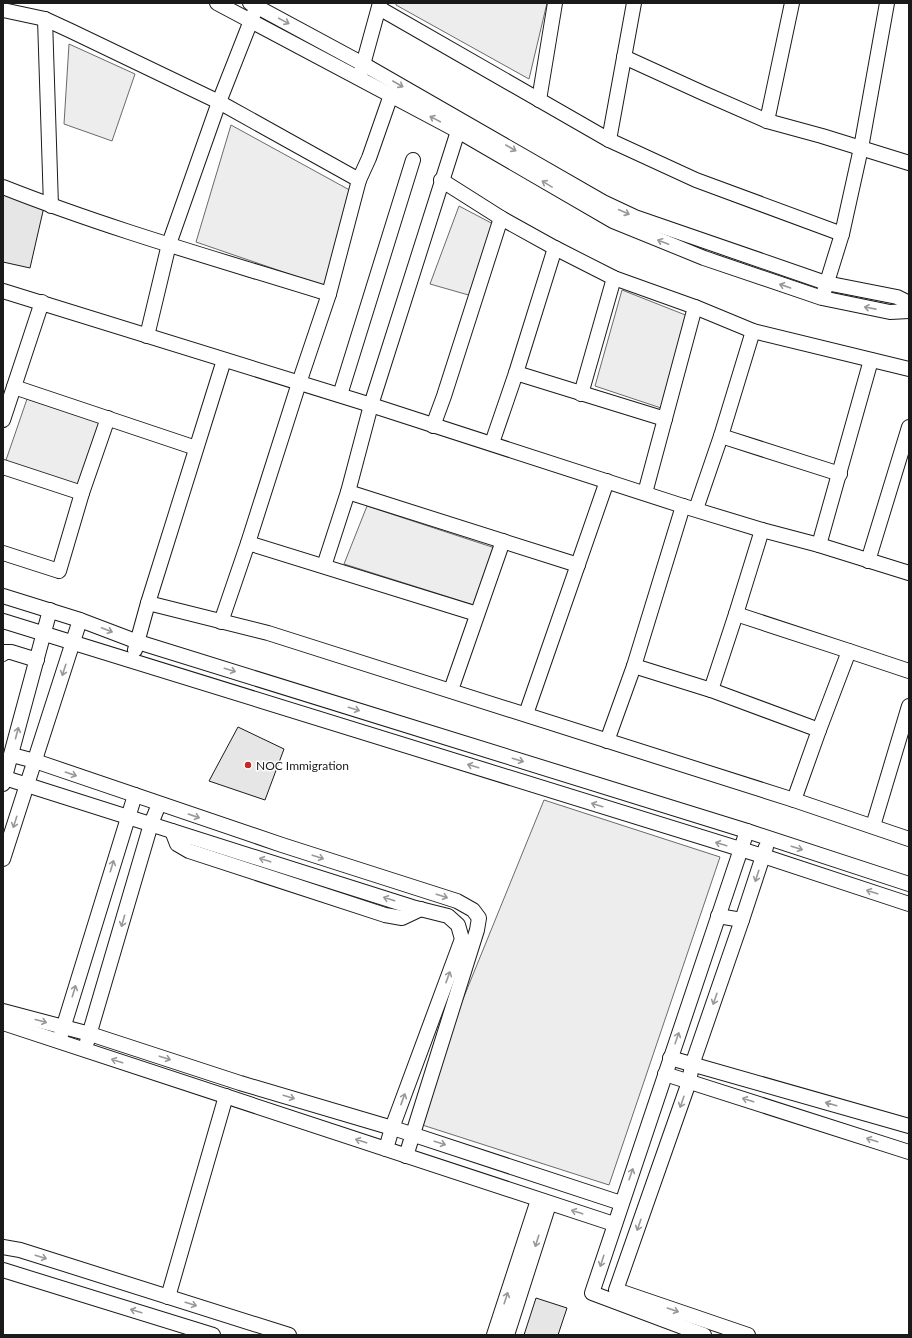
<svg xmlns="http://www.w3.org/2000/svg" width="912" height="1338" viewBox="0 0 912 1338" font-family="Lato,sans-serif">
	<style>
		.built { fill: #ededed; stroke: #6a6a6a }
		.building { fill: #e6e6e6; stroke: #1a1a1a }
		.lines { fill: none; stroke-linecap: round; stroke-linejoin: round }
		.minor-casing { stroke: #1a1a1a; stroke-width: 16 }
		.minor { stroke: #fff; stroke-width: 14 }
		.oneway { stroke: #989898 }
		.poi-dot { fill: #c62828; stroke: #fff; stroke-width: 1.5 }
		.labels { text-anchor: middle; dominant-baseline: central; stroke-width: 3; stroke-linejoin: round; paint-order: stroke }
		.poi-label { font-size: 12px; fill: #1a1a1a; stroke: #fff; text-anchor: start }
	</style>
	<rect width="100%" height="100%" fill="#fff"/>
	<g class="built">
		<path d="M396 3H547L529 79 396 5Z"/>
		<path d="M69 44 135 74 112 141 64 124Z"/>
		<path d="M231 125 355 193 327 287 196 242Z"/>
		<path d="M459 206 497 226 472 296 430 284Z"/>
		<path d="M622 290 688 316 661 408 595 386Z"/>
		<path d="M27 399 104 424 83 489 5 463Z"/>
		<path d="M367 506 498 549 477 606 344 564Z"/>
		<path d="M544 800 720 857 609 1185 413 1122Z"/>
	</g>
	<g class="building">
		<path d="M3 189 46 198 30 268 3 262Z"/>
		<path d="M238 727 284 749 265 800 209 781Z"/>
		<path d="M536 1298 567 1308 558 1335H524Z"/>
	</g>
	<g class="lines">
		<g class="minor-casing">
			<g id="minor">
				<path d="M217 3 458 131 613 221 704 258 822 298 890 312 909 311"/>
				<path d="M250 3 363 64 603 202 635 217 826 283 897 297 909 303"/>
				<path d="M379 8 609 140 696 180 842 234"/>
				<path d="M3 10 45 19 71 31 219 102 359 180"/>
				<path d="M45 19 51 206"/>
				<path d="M624 57 703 93 767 121 822 136 909 163"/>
				<path d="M361 72 380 3"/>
				<path d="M539 100 555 3"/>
				<path d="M767 121 792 3"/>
				<path d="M609 140 634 3"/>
				<path d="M441 180 501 218 555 248 614 278 695 307 753 331 909 369"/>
				<path d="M3 187C109 229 220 260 329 294"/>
				<path d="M3 291 371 405 683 506 762 530 819 545 909 573"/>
				<path d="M824 292 842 234 861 148 887 3"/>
				<path d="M147 336 169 244 219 102 254 13"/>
				<path d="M516 373 665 419"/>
				<path d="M14 387 196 448"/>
				<path d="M581 394 614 278"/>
				<path d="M340 395 413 160"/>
				<path d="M3 420 42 302"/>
				<path d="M433 426 444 396 501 218"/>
				<path d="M721 436 840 474"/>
				<path d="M492 443 516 373 555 248"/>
				<path d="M3 467 82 493 59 571 3 553"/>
				<path d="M348 492 578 565"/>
				<path d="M82 493 108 418"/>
				<path d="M645 493 695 307"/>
				<path d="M696 509 721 436 753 331"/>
				<path d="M248 543 477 614"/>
				<path d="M819 545 871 360"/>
				<path d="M868 561 909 427"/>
				<path d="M324 566 348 492 371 405 458 131"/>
				<path d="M3 596 80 620 138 642 747 831 909 884"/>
				<path d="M148 603 268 633 794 800 909 839"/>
				<path d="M736 614 849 651 819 730 794 800"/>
				<path d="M3 621 763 856 909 904"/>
				<path d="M221 622 248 543 299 383 329 294 359 180 369 158 391 95"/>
				<path d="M135 650 148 603 224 360"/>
				<path d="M849 651 909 671"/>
				<path d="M3 654 4 652H11L37 660"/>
				<path d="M634 666 711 690 736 614 762 530"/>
				<path d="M451 690 503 541"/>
				<path d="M711 690 819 730"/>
				<path d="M526 714 607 481"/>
				<path d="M607 741 634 666 683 506"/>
				<path d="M12 755 35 761 282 845 457 901 473 910 479 918 477 930 406 1156"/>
				<path d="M5 778 412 907 448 916 458 925 462 939 392 1128 386 1149"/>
				<path d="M3 784 50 610"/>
				<path d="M873 826 909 706"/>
				<path d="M172 831 177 844 189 851 385 915 402 918 421 909"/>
				<path d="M3 859 80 620"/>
				<path d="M718 916 742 920"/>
				<path d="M3 1011 90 1034 240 1083 399 1130 621 1203"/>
				<path d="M3 1023 614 1224"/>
				<path d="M61 1035 135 795"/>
				<path d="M87 1042 151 824 159 804"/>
				<path d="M670 1058 909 1126"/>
				<path d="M665 1074 909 1152"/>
				<path d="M3 1247 20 1250 289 1335"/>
				<path d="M3 1270 213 1335"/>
				<path d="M168 1297 226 1096"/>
				<path d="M494 1335 538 1200"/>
				<path d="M507 1335 549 1204"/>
				<path d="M704 1335 592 1293 747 831"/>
				<path d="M748 1335 616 1290 689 1082 692 1065 742 920 766 847"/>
			</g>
		</g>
		<use href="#minor" class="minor"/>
	</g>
	<defs><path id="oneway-shaft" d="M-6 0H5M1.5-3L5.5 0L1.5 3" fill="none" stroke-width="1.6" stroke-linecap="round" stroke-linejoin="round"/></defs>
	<g class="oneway">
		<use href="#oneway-shaft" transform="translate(284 21) rotate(28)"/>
		<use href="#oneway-shaft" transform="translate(398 84) rotate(30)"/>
		<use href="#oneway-shaft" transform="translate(435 119) rotate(-152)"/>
		<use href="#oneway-shaft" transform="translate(511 148) rotate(30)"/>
		<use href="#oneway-shaft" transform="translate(547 184) rotate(-149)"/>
		<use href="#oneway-shaft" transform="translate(624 212) rotate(24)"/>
		<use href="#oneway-shaft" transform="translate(663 242) rotate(-159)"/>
		<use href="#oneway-shaft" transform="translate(785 286) rotate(-161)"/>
		<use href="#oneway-shaft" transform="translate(870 308) rotate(-169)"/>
		<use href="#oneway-shaft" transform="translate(107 630) rotate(21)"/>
		<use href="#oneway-shaft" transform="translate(64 670) rotate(108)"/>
		<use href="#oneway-shaft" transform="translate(230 670) rotate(17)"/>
		<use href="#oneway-shaft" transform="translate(354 709) rotate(17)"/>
		<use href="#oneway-shaft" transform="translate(17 733) rotate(-75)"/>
		<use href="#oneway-shaft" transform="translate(518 760) rotate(17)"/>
		<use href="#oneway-shaft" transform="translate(473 766) rotate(-163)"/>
		<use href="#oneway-shaft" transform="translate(71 774) rotate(19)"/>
		<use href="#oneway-shaft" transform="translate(597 805) rotate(-163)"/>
		<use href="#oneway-shaft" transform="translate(194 816) rotate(19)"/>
		<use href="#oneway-shaft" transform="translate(15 822) rotate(108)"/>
		<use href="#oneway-shaft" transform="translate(721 844) rotate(-163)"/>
		<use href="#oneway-shaft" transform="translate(797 848) rotate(18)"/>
		<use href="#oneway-shaft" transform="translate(318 857) rotate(18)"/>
		<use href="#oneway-shaft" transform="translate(265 860) rotate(-162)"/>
		<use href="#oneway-shaft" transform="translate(112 866) rotate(-73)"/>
		<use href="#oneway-shaft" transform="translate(757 876) rotate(108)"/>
		<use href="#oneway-shaft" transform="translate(872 892) rotate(-162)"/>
		<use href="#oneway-shaft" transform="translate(442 896) rotate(18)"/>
		<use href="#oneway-shaft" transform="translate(389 899) rotate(-162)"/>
		<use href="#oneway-shaft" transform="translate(123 921) rotate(106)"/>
		<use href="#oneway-shaft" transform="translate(448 977) rotate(-70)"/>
		<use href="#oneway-shaft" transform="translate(74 991) rotate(-73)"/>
		<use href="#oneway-shaft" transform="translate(715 999) rotate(109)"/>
		<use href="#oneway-shaft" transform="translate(41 1021) rotate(15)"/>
		<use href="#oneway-shaft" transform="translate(677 1038) rotate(-71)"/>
		<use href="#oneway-shaft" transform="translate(165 1058) rotate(18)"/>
		<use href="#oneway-shaft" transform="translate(117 1061) rotate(-162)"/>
		<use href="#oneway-shaft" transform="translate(289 1097) rotate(17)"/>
		<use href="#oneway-shaft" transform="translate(403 1099) rotate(-70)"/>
		<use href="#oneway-shaft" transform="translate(748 1100) rotate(-162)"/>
		<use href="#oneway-shaft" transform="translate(682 1102) rotate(109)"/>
		<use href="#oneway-shaft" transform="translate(831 1104) rotate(-164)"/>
		<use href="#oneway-shaft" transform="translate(872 1140) rotate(-162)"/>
		<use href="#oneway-shaft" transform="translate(361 1141) rotate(-162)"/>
		<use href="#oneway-shaft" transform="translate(440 1143) rotate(18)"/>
		<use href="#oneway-shaft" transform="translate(631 1174) rotate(-71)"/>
		<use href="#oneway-shaft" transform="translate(577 1212) rotate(-162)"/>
		<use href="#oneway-shaft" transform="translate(639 1225) rotate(109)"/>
		<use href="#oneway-shaft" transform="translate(537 1241) rotate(108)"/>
		<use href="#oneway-shaft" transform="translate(41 1257) rotate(17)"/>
		<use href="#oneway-shaft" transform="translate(602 1261) rotate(108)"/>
		<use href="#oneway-shaft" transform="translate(506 1298) rotate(-72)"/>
		<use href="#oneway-shaft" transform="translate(191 1304) rotate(18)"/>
		<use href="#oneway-shaft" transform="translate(673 1310) rotate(19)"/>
		<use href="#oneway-shaft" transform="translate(136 1311) rotate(-163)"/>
	</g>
	<circle class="poi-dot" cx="248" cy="765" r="4"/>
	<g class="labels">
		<g class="poi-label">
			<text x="256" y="765">NOC Immigration</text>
		</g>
	</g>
	<rect width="912" height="1338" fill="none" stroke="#1a1a1a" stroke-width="8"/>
</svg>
